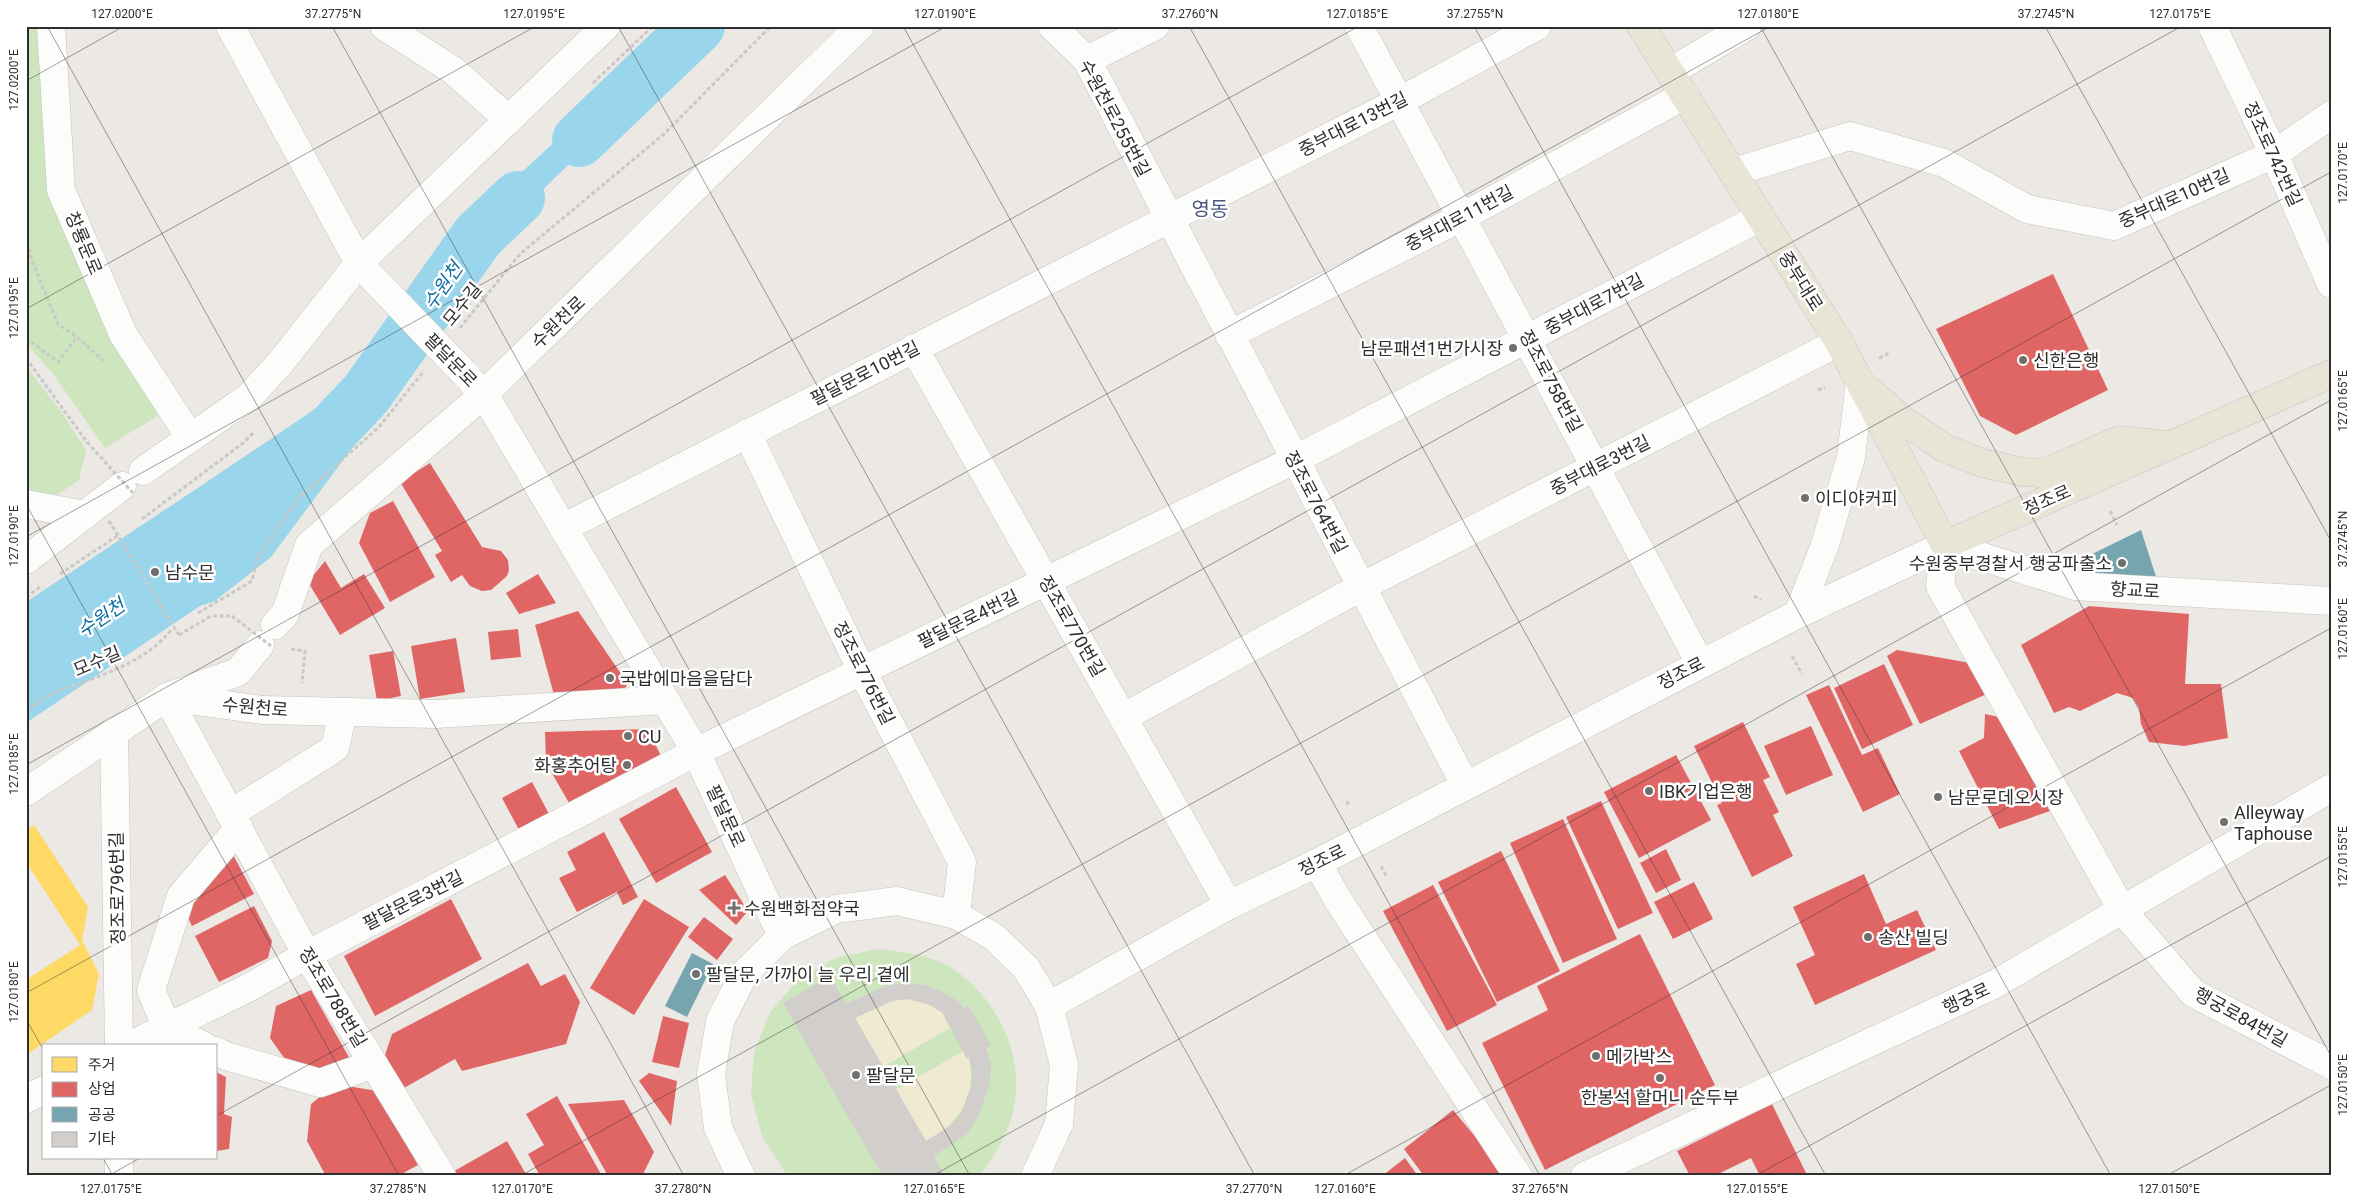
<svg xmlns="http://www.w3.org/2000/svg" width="2357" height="1202" viewBox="0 0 2357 1202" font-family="Roboto,'Noto Sans KR',sans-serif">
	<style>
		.green { fill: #cee6be }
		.sand { fill: #f0ead3 }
		.water { fill: #99d6ec }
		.homes { fill: #ffd966 }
		.shops { fill: #e06666 }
		.public { fill: #76a5af }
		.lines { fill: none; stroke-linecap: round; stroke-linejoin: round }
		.river { stroke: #99d6ec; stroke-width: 54 }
		.building { fill: #d1cecb; fill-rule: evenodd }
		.minor-casing { stroke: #c5c4c5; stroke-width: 29 }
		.major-casing { stroke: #c6c5c4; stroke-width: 29 }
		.path { stroke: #c9c9c8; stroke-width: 3; stroke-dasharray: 4 2.5; stroke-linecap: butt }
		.minor { stroke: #fcfcfb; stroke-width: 28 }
		.major { stroke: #e8e4d6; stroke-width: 28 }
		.minor-bridge-casing { stroke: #c5c4c5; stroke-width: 29; stroke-linecap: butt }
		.path-bridge { stroke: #c9c9c8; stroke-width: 3; stroke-dasharray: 4 2.5; stroke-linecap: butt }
		.minor-bridge { stroke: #fcfcfb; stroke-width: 28 }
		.ticks { fill: none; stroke: #2e2e2e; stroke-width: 1; stroke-opacity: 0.45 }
		.poi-dot { fill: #706f6e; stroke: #fff; stroke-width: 2 }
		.labels { text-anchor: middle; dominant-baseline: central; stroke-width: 5; stroke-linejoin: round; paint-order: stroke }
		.street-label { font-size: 18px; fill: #2e2e2e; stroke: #fff }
		.poi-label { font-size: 18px; fill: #2e2e2e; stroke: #fff; text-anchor: start }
		.water-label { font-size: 19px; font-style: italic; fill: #0d6fa3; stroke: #fff }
		.quarter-label { font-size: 20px; fill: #4d5680; stroke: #fff }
		.neatline { fill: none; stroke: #2e2e2e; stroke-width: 2 }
		.ticks-label { font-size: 12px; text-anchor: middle; fill: #2e2e2e }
	</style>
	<rect width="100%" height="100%" fill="#ece8e4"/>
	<g class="green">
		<path d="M26 26H36L52 144 162 413 105 448 54 375 26 343Z"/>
		<path d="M26 366 63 414 86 450 79 480 55 496 26 492Z"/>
		<path d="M877 949C905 952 936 955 959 973 1013 1015 1035 1088 998 1148 992 1158 987 1168 978 1176H790L785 1172 762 1136 751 1094 754 1052 770 1012 798 980 835 958Z"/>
	</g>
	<g class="sand">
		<path d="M908 999C923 1002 937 1006 947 1018L945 1020 950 1028 883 1067 855 1018 892 1001Z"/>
		<path d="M963 1051 967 1058 969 1057C977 1097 960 1123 926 1141L896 1090Z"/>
	</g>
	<g class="water">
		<path d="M622 80 645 100C585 147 525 200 481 264L448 238 461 239 511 182Z"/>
		<path d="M353 383 382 408 271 557 215 601 200 606 26 723V602C136 529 245 457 353 383Z"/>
	</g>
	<path class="homes" d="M34 825 88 907 82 940 99 974 92 1010 26 1055V980L80 945 26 862V830Z"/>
	<g class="shops">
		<path d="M2053 274 2108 390 2016 435 1980 416 1936 329Z"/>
		<path d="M430 463 482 547 501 551 508 560 509 570 507 576 491 590 482 591 470 586 462 575 451 582 435 555 442 551 400 482Z"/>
		<path d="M393 501 435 577 390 602 359 543 370 513Z"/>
		<path d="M325 561 341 588 364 574 385 608 340 635 308 582Z"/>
		<path d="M538 574 556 603 519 614 506 593Z"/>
		<path d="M2089 606 2189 614 2185 684H2221L2228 738 2184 746 2149 742 2141 724 2139 708 2133 698 2117 693 2080 711 2069 707 2054 713 2021 645Z"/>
		<path d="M578 611 628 684 621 693 554 695 535 625Z"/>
		<path d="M518 629 521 657 491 660 488 632Z"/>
		<path d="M456 638 465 692 420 699 411 646Z"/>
		<path d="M1897 650 1976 664 1989 693 1920 724 1887 656Z"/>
		<path d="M393 651 401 696 377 701 369 655Z"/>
		<path d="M1884 664 1913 725 1862 749 1834 688Z"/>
		<path d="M1829 685 1862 755 1878 748 1900 794 1863 812 1806 695Z"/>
		<path d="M1985 714 2004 718 2050 811 1999 829 1959 751 1984 738Z"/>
		<path d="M1743 722 1770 777 1763 780 1779 812 1773 815 1793 856 1752 877 1717 805 1722 803 1694 746Z"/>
		<path d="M1811 726 1833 775 1786 795 1764 746Z"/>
		<path d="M648 729 662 758 572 808 546 763 545 732Z"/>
		<path d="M1676 755 1711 820 1639 858 1604 792Z"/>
		<path d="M532 782 549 814 519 830 502 798Z"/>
		<path d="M676 787 712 852 656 883 619 819Z"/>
		<path d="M1601 801 1653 913 1618 929 1566 817Z"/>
		<path d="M1563 819 1617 939 1563 963 1510 843Z"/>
		<path d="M604 832 638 897 623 905 617 892 577 912 559 878 576 870 567 852Z"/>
		<path d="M1666 849 1681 880 1656 893 1640 863Z"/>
		<path d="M231 851 254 894 192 926 184 910Z"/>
		<path d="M1501 851 1560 971 1497 1002 1438 882Z"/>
		<path d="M1864 874 1886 924 1917 910 1936 950 1815 1005 1796 964 1815 955 1793 907Z"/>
		<path d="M725 875 748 911 736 925 699 890Z"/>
		<path d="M1694 882 1713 919 1673 939 1654 902Z"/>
		<path d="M1433 885 1497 1005 1447 1031 1383 911Z"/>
		<path d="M451 899 482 959 375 1016 344 956Z"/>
		<path d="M644 899 689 927 634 1015 590 988Z"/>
		<path d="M254 906 272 941 268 958 219 982 195 936Z"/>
		<path d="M704 917 733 939 717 960 688 937Z"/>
		<path d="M1640 934 1715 1085 1545 1170 1482 1043 1548 1010 1537 986Z"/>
		<path d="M528 963 541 986 565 974 580 1002 566 1044 462 1071 455 1059 404 1088 385 1055 392 1034Z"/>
		<path d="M311 990 350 1059 321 1074 287 1062 270 1038 276 1006Z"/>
		<path d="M663 1016 689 1023 679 1068 652 1062Z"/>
		<path d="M216 1072 226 1077 224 1114 232 1117 229 1149 216 1151Z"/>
		<path d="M649 1073 677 1081 671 1126 639 1081Z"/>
		<path d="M336 1084 377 1091 418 1165 398 1176H326L307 1141 311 1104Z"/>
		<path d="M557 1096 602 1176H540L528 1154 544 1145 526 1114Z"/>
		<path d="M624 1100 654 1152 643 1174 640 1176H608L568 1104Z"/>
		<path d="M1772 1104 1806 1173 1800 1176H1760L1751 1158 1714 1176H1690L1677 1151Z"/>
		<path d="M1453 1110 1498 1164 1500 1176H1424L1404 1149Z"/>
		<path d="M507 1141 527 1176H450L449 1174Z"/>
		<path d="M1405 1158 1418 1176H1382Z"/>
	</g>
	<g class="public">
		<path d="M2141 530 2159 586 2091 584 2080 560Z"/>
		<path d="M692 953 713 964 687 1017 665 1006Z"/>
	</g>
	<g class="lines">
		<g class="river">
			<path d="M579 140 698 26"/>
			<path d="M315 448 366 394 478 236 518 198"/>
		</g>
	</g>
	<path class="building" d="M830 976 846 1004 887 985 908 983 925 985 941 991 958 1001 964 1008 968 1006 974 1015 991 1045 986 1048 991 1063 990 1084 977 1119 966 1135 934 1156 945 1176H883L836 1096 783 1003ZM908 999 930 1005 942 1012 967 1059 969 1057 972 1071 971 1086 962 1111 953 1124 926 1141 855 1018 892 1001Z"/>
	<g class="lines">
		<g class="minor-casing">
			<g id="minor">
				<path d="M51 26 61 190 123 334 190 437"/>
				<path d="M230 26 359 263 369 274"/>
				<path d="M384 26 454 71 509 120"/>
				<path d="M1052 26 1087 60 1465 785"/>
				<path d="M1359 26 1700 663"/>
				<path d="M2212 26 2274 154 2331 284"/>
				<path d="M1087 60 1155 26"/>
				<path d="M1670 72 1747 26"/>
				<path d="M1734 172 1850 136 1944 163 2027 209 2114 226 2274 154 2331 115"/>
				<path d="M1229 335 1462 217 1685 95"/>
				<path d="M914 348 1229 905"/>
				<path d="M472 382 484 394 696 752 782 936"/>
				<path d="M747 433 862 671 962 862 956 915"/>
				<path d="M143 471 249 397 281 362 359 263 606 26"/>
				<path d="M26 504 85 515"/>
				<path d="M563 528 1400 101 1537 26"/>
				<path d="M1945 545 1940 586 2122 910 2193 993 2331 1065"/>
				<path d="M1945 545 2075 586 2331 601"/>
				<path d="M26 560 122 486"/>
				<path d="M1798 614 1825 545 1851 457 1860 382"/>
				<path d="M275 625 285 614 309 545 484 394 860 26"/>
				<path d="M167 697 307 955 442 1176"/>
				<path d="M167 697 262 710 436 714 665 700"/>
				<path d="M1124 717 1361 587 1839 342"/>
				<path d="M114 731 119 1046"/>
				<path d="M26 792 167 697 238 672 260 645"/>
				<path d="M230 814 335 748 343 712"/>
				<path d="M1317 863 1338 900 1518 1176"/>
				<path d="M1049 1006 1229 905 1317 863 1798 614 1945 545"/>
				<path d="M129 1046 248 988 307 955 696 752 1294 460 1761 217"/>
				<path d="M204 1046 167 1028 151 990 181 896 239 828"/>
				<path d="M216 1051 226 1056 320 1083 373 1064"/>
				<path d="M26 1099 44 1090"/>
				<path d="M119 1176V1158"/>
				<path d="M741 1176 718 1128 711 1074 720 1021 744 974 782 936 836 909 897 901 956 915 994 937 1026 968 1049 1006 1064 1065 1059 1124 1035 1176"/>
				<path d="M1585 1176 1995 984 2331 788"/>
			</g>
		</g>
		<g class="major-casing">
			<g id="major">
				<path d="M1641 26 1839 342 1945 545 2331 374"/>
				<path d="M1872 393 1903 420 1944 448 1982 463 2023 472 2040 473 2053 469 2119 440 2169 445"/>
			</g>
		</g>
		<g class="path">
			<path d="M593 83 653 26"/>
			<path d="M26 236 31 258 58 324 77 337"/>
			<path d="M460 328 520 254 664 134 771 26"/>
			<path d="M26 338 58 362 77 337 104 361"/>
			<path d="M26 358 87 442"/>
			<path d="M1879 358 1890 353"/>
			<path d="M1818 390 1825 387"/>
			<path d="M2110 511 2117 525"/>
			<path d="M142 519 243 443 254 432"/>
			<path d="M60 574 120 534"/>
			<path d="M1754 596 1761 600"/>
			<path d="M26 597 40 587"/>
			<path d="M198 613 252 581 258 556 299 498 378 428 424 371"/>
			<path d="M179 635 211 616H232"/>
			<path d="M291 649 305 651 302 683"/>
			<path d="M1792 656 1802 674"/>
			<path d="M26 709C37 703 49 695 61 690 101 675 144 664 172 629"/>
			<path d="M1347 801 1349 807"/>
			<path d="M1381 866 1387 877"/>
		</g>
		<use href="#minor" class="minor"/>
		<use href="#major" class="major"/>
		<g class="minor-bridge-casing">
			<path id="minor-bridge" d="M369 274 466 375"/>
		</g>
		<g class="path-bridge">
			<path d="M87 442 133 493"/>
			<path d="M109 521 179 635"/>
			<path d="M232 616 271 646"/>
		</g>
		<use href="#minor-bridge" class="minor-bridge"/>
	</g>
	<path class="ticks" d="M47 26 684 1176M332 26 970 1176M618 26 1255 1176M903 26 1540 1176M1189 26 1826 1176M1474 26 2111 1176M1760 26 2331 1056M2045 26 2331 541M26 81 124 26M26 309 536 26M26 504 399 1176M26 537 947 26M26 765 1359 26M26 993 1771 26M26 1019 44 1051M216 1116 2182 26M103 1158 113 1176M108 1176 140 1158M520 1176 2331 172M932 1176 2331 400M1343 1176 2331 628M1755 1176 2331 856M2166 1176 2331 1085"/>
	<g class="poi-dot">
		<circle cx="1513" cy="348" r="5"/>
		<circle cx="2023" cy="360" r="5"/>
		<circle cx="1805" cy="498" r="5"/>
		<circle cx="2122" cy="563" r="5"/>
		<circle cx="155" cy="572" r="5"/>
		<circle cx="610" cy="678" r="5"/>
		<circle cx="628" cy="736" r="5"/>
		<circle cx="627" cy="765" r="5"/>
		<circle cx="1649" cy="791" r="5"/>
		<circle cx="1938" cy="797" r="5"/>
		<circle cx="2224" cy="822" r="5"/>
		<path d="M731.5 900.5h5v5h5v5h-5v5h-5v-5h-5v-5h5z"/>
		<circle cx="1868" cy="937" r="5"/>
		<circle cx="696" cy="974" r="5"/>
		<circle cx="1596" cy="1056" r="5"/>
		<circle cx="856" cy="1075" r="5"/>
		<circle cx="1660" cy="1078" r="5"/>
	</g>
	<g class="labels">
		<g class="street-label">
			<text transform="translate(1115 118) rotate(62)">수원천로255번길</text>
			<text transform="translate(1353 124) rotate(-27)">중부대로13번길</text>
			<text transform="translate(2273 154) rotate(65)">정조로742번길</text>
			<text transform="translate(2174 198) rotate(-24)">중부대로10번길</text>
			<text transform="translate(1459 218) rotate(-28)">중부대로11번길</text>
			<text transform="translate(84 243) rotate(67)">창룡문로</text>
			<text transform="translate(1801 281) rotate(58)">중부대로</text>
			<text transform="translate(462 304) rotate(-51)">모수길</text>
			<text transform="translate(1594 304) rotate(-28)">중부대로7번길</text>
			<text transform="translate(558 322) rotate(-44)">수원천로</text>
			<text transform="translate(451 360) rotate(46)">팔달문로</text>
			<text transform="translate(865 373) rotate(-27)">팔달문로10번길</text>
			<text transform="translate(1551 381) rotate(62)">정조로758번길</text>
			<text transform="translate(1600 465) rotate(-27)">중부대로3번길</text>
			<text transform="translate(2047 500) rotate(-24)">정조로</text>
			<text transform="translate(1316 502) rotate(62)">정조로764번길</text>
			<text transform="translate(2135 590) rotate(3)">향교로</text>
			<text transform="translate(968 619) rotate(-26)">팔달문로4번길</text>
			<text transform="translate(1072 626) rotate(60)">정조로770번길</text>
			<text transform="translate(97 661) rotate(-23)">모수길</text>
			<text transform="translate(864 673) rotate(63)">정조로776번길</text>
			<text transform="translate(1681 673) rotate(-27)">정조로</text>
			<text transform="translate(255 707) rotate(5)">수원천로</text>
			<text transform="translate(726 816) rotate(65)">팔달문로</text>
			<text transform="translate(1322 860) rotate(-26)">정조로</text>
			<text transform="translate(117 888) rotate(-91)">정조로796번길</text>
			<text transform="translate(413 900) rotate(-27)">팔달문로3번길</text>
			<text transform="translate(333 997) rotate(59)">정조로788번길</text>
			<text transform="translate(1966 998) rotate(-25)">행궁로</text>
			<text transform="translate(2241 1017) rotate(29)">행궁로84번길</text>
		</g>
		<g class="poi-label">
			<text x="1503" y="348" text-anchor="end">남문패션1번가시장</text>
			<text x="2033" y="360">신한은행</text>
			<text x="1815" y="498">이디야커피</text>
			<text x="2112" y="563" text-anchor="end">수원중부경찰서 행궁파출소</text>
			<text x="165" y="572">남수문</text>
			<text x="620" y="678">국밥에마음을담다</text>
			<text x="638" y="736">CU</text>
			<text x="617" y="765" text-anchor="end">화홍추어탕</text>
			<text x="1659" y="791">IBK기업은행</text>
			<text x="1948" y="797">남문로데오시장</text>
			<text x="2234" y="812">Alleyway<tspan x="2234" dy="21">Taphouse</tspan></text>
			<text x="744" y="908">수원백화점약국</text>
			<text x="1878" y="937">송산 빌딩</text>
			<text x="706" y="974">팔달문, 가까이 늘 우리 곁에</text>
			<text x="1606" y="1056">메가박스</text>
			<text x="866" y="1075">팔달문</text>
			<text x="1660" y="1097" text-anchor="middle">한봉석 할머니 순두부</text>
		</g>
		<g class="water-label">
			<text transform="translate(443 286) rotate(-55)">수원천</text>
			<text transform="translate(101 618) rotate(-34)">수원천</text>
		</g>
		<g class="quarter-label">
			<text x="1210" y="209">영동</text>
		</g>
	</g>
	<rect width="2357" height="1202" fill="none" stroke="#ffffff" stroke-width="55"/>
	<rect x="42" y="1044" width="175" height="115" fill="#ffffff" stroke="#ababab"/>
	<rect x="52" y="1057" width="25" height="15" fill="#ffd966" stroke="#ababab"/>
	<text x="88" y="1070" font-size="15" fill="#2e2e2e">주거</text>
	<rect x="52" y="1082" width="25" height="15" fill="#e06666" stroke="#ababab"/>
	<text x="88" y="1094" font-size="15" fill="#2e2e2e">상업</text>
	<rect x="52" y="1107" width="25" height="15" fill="#76a5af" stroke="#ababab"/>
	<text x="88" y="1120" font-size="15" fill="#2e2e2e">공공</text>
	<rect x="52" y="1132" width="25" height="15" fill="#d1cecb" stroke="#ababab"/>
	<text x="88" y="1144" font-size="15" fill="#2e2e2e">기타</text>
	<rect x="28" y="28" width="2302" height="1146" class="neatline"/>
	<g class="ticks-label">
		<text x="122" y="18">127.0200°E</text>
		<text x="333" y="18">37.2775°N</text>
		<text x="534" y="18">127.0195°E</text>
		<text x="945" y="18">127.0190°E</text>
		<text x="1190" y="18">37.2760°N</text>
		<text x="1357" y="18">127.0185°E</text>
		<text x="1475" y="18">37.2755°N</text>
		<text x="1768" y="18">127.0180°E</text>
		<text x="2046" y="18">37.2745°N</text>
		<text x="2180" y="18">127.0175°E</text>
		<text transform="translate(14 80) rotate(-90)" y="4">127.0200°E</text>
		<text transform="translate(2343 173) rotate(-90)" y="4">127.0170°E</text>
		<text transform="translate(14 308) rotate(-90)" y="4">127.0195°E</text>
		<text transform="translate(2343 401) rotate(-90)" y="4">127.0165°E</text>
		<text transform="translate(14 536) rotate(-90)" y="4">127.0190°E</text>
		<text transform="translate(2343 539) rotate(-90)" y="4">37.2745°N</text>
		<text transform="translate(2343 629) rotate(-90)" y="4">127.0160°E</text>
		<text transform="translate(14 764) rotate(-90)" y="4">127.0185°E</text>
		<text transform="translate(2343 857) rotate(-90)" y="4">127.0155°E</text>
		<text transform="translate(14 992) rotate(-90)" y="4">127.0180°E</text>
		<text transform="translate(2343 1085) rotate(-90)" y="4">127.0150°E</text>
		<text x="111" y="1193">127.0175°E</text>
		<text x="398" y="1193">37.2785°N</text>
		<text x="522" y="1193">127.0170°E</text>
		<text x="683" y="1193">37.2780°N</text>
		<text x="934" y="1193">127.0165°E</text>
		<text x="1254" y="1193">37.2770°N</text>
		<text x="1345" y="1193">127.0160°E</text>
		<text x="1540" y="1193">37.2765°N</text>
		<text x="1757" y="1193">127.0155°E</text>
		<text x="2169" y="1193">127.0150°E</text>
	</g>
</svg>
